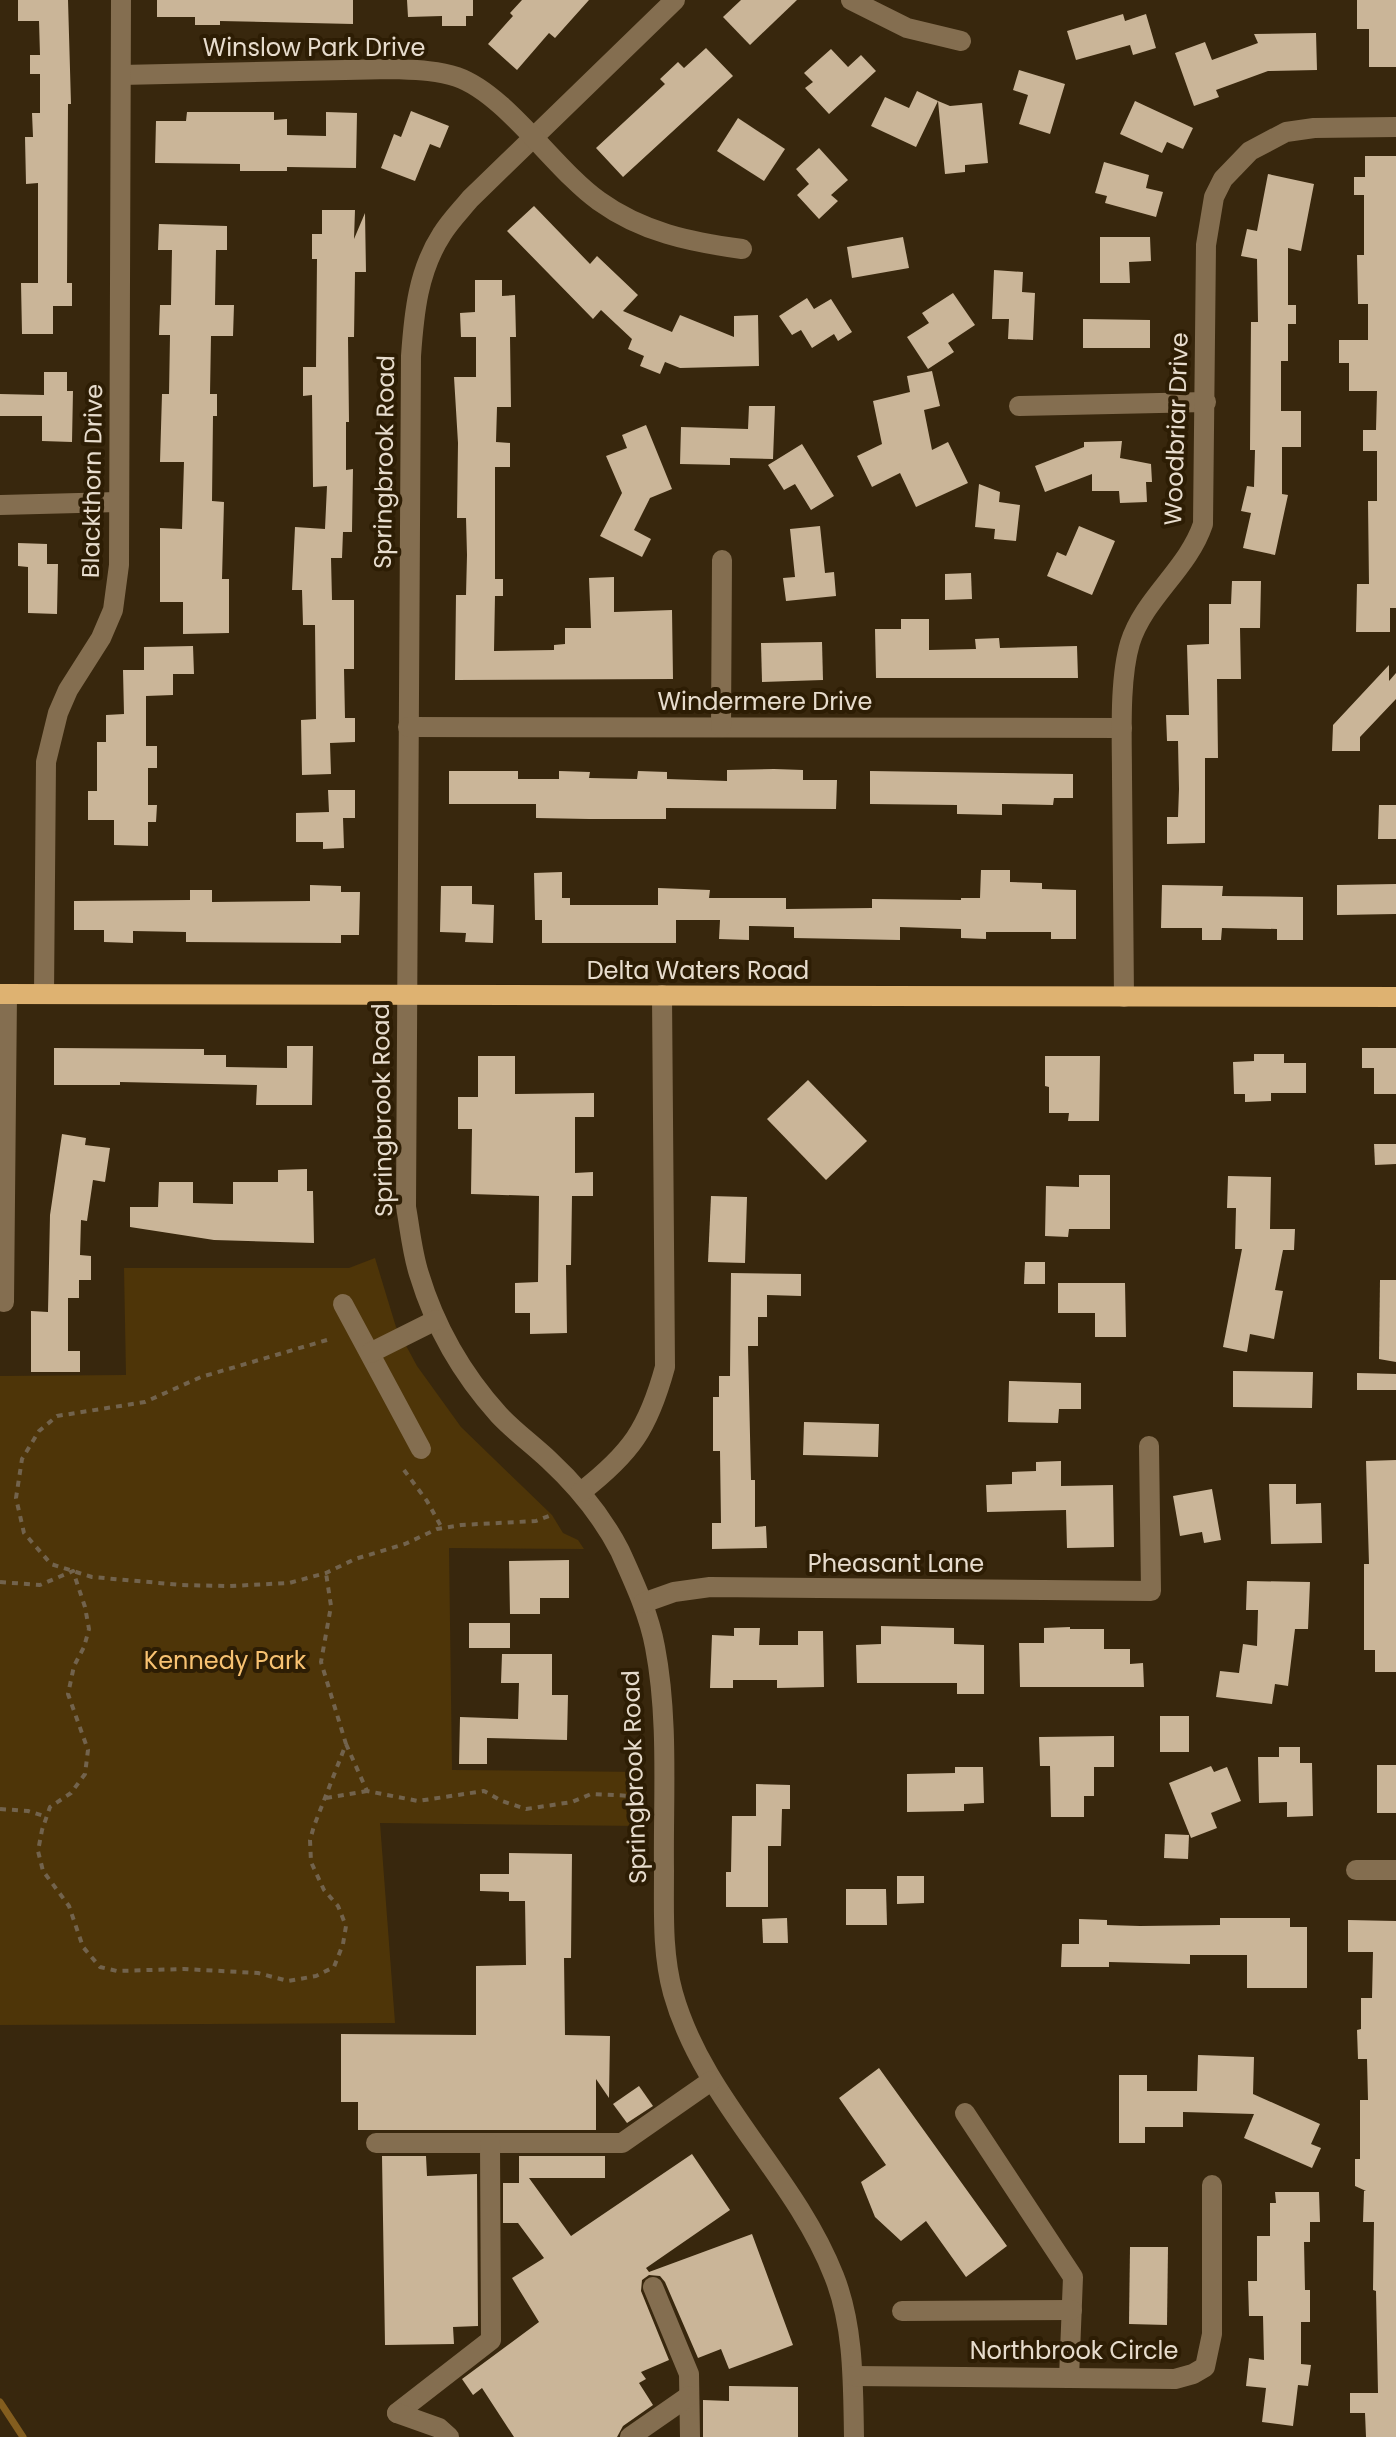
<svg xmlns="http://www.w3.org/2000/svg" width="1396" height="2437" viewBox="0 0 1396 2437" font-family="Poppins,sans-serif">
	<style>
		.green { fill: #4e3508 }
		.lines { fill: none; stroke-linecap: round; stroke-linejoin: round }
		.stream { stroke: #835d1e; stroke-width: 7 }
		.building { fill: #cab598 }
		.path { stroke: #72634d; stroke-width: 4; stroke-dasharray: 6 6; stroke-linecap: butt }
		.minor { stroke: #846e50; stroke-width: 20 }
		.major { stroke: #deb271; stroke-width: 20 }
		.labels { text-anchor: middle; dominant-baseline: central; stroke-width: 8; stroke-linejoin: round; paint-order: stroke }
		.street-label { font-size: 24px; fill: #e7dccd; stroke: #2d1d04 }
		.park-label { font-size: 24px; fill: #f8c272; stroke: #2d1d04 }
	</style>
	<rect width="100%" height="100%" fill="#38270d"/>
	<path class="green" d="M375 1258 396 1327 417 1366 461 1427 552 1515 563 1533 578 1540 584 1549 449 1548 452 1770 642 1772 640 1826 380 1823 395 2023 0 2025V1376L126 1375 124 1268H349Z"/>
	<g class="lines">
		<path class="stream" d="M0 2402 23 2437"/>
	</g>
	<g class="building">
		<path d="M18 0H68L71 104H68L67 283H72V306H53V334H22L21 283H38V183L26 184 25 137H33L32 113H40V74H30V55H40L39 21H18Z"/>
		<path d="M157 0H353V24L220 21V25H195V17H157Z"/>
		<path d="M407 0H473V16H466V26H442V16L408 17Z"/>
		<path d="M522 0H589L555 38 549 33 517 70 488 44 513 16 510 13Z"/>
		<path d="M741 0H797L750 45 723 17Z"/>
		<path d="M1357 0H1396V67H1369V29H1357Z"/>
		<path d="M1123 14 1125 21 1146 14 1156 48 1133 55 1130 45 1076 60 1067 31Z"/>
		<path d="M1316 33 1317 70 1268 71 1216 90 1219 97 1194 106 1175 53 1205 42 1212 60 1258 43 1254 34Z"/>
		<path d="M706 48 733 76 623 177 596 148 665 84 660 79 678 62 684 68Z"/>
		<path d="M831 49 848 67 861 55 876 71 829 114 805 88 813 82 804 73Z"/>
		<path d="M1019 70 1065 84 1050 134 1019 124 1028 95 1013 90Z"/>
		<path d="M917 91 938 101 916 147 871 126 885 97 909 108Z"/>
		<path d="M938 101 950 106 982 103 988 163 965 165V172L945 174Z"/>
		<path d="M1135 101 1193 128 1183 149 1167 142 1162 153 1120 134Z"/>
		<path d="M411 111 449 126 440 148 430 144 415 181 381 168 394 134 401 137Z"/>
		<path d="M187 112H274V120L287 119V135L326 136V112L357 113 356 168 287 167V171H240V164L155 163 156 121H186Z"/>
		<path d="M738 118 785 149 764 181 717 151Z"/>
		<path d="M819 148 848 180 831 195 838 201 819 219 797 195 809 184 796 169Z"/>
		<path d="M1365 156H1396V608H1390V632H1356L1357 584H1369L1368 501H1377V451H1363V430H1376L1377 391H1349V363H1339V340H1368V304H1358L1357 255H1364V195H1354V177H1365Z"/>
		<path d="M1104 162 1149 175 1146 188 1163 192 1156 217 1105 203 1107 196 1095 193Z"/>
		<path d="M1268 174 1314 184 1301 251 1288 248V305H1296V324H1288V361H1281V411H1301V447H1282V494L1288 495 1275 555 1243 548 1251 513 1241 511 1247 486 1254 487 1255 450H1250L1251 322H1258L1257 259 1241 256 1247 229 1257 231Z"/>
		<path d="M534 206 590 264 597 256 638 295 623 311 672 332 680 315 734 337V316L758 315 759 366 680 368 665 362 660 374 640 366 644 356 628 349 632 339 601 310 593 319 507 231Z"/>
		<path d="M322 210H355L354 239 365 213 366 272H355L354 337H348L349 422H346V470L353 469 352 532H343L342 558H331L332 600H354V669H344L345 718H355V742L330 743 331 774 302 775 301 720 316 719 315 625H303L302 590H292L295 527 325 529 327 486 313 487 312 395 303 396V367H316L317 259H312V234H322Z"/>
		<path d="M159 224 227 226V250H216L215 305H234L233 336H211L210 394H217V416H213L212 501 224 502 222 579H229V633L183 634V602H160V528L182 529 184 462H160L162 394H169L170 335H159L160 305H171L172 250H158Z"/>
		<path d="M903 237 909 268 852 278 847 247Z"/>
		<path d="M1100 237H1150L1151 261 1129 262 1130 283H1100Z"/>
		<path d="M994 270 1023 272 1022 292 1035 293 1033 340 1008 339 1009 319H992Z"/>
		<path d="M475 280H502V296L515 295 516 337H510L511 407H497L496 442 510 443V467H495V579H503V596H495L494 651 554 650V645L565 644V628H591L589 578 614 577V612L672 610 673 679 455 680 456 595H466L467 555 466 518H457L458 443 454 377H476V337H461L460 313 475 312Z"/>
		<path d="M953 293 975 325 948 343 954 352 928 369 907 337 929 323 922 313Z"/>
		<path d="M807 298 814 309 831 299 852 332 838 341 834 334 812 348 801 330 792 335 779 316Z"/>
		<path d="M1083 319 1150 320V348H1083Z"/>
		<path d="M932 371 940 406 924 410 932 450 948 442 968 483 916 507 900 473 872 487 857 456 882 444 873 401 910 392 907 376Z"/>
		<path d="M44 372H67V391H73L72 442 42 441V416H0V394L44 395Z"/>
		<path d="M749 406H775L773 459 730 458V465L680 464 681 427 748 429Z"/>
		<path d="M646 425 672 489 650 498 634 530 651 539 642 557 600 536 622 493 606 456 627 448 622 435Z"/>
		<path d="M1122 441 1120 458 1151 464 1152 482H1146L1147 502 1120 503 1119 491H1092V474L1045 492 1035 466 1084 447V442Z"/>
		<path d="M802 444 834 496 811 510 795 484 784 490 768 465Z"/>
		<path d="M979 484 1000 492 999 502 1020 505 1016 541 994 539 995 529 975 527Z"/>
		<path d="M820 526 825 573 834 572 836 596 786 601 783 578 795 577 790 529Z"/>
		<path d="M1079 526 1115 541 1092 595 1047 576 1057 552 1066 556Z"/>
		<path d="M18 543 47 544V564H58L57 614 28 613V567L18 566Z"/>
		<path d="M971 573 972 599 945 600V574Z"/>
		<path d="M1232 581H1261L1260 628H1240L1241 679H1217L1218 758H1205V843L1167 844V817H1178L1179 789 1178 741H1167L1166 715H1189L1187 645 1209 644V604H1231Z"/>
		<path d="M901 619H929V650L976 649 975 639 999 638 1000 648 1077 646 1078 678H876L875 629H901Z"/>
		<path d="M822 642 823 680 762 682 761 643Z"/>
		<path d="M193 646 194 674H173V695L146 696V746H157V768H148V805H157L156 822H148V846L114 845V820H88V791H97V742H106V715L124 714 123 670H144V647Z"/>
		<path d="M1389 665V681L1396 673V699L1360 737V751H1332L1333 725Z"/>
		<path d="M774 769 803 770V780H837L836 809 666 808V819H589L536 818V804H449V771H518V779H559V771L590 772 589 778 637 779 638 771 667 772V779L727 781V770Z"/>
		<path d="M870 771 1073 774V798H1054L1053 805 1002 804V815L957 814V805L870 804Z"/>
		<path d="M328 790H355V818H343L344 848 323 849V842H296V813L329 812Z"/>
		<path d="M1379 805H1396V839H1378Z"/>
		<path d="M981 870H1010V882L1042 883V889L1076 890V939H1051V932H986V939L961 938V929L900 927V940L794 938V927L749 926V940L719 939 720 920H676V943H542V920H535L534 873 562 872V898H570V905H658V888L710 890 709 898H786V909L872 908V899L961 900V898H980Z"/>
		<path d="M1396 884V914L1337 915V885Z"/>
		<path d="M310 885 341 886V892H360L359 935H341V943L186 942V932L133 931V943L104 942V930H74V901L190 900V890H212V902L310 901Z"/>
		<path d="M1162 885 1223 886 1222 896 1303 897V940H1277V929L1222 928 1221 940H1202V928H1161Z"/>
		<path d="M441 886H472V904L494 905 493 943 465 942 466 933 440 932Z"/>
		<path d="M287 1046H313L312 1105H256L257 1085 120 1082V1085H54V1048L204 1049V1055H226V1067L287 1068Z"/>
		<path d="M1362 1048H1396V1094H1374V1068H1362Z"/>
		<path d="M1254 1054H1284V1063H1306V1093H1271V1101L1245 1102V1094H1234L1233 1062 1254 1061Z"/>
		<path d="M478 1056H515V1094L594 1093V1117H575V1173L593 1172V1196H572L571 1265H566L567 1333 530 1334V1313H515V1283L538 1282 539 1196 471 1194 472 1129H458V1097H478Z"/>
		<path d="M1045 1056H1100L1099 1121H1068L1069 1113H1049V1087L1045 1086Z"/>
		<path d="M808 1080 867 1141 826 1180 767 1119Z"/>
		<path d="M62 1134 86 1138 85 1145 110 1148 105 1182 93 1180 87 1221 81 1220 80 1255 91 1256V1280H79V1298H68V1351H80V1372H31V1311L48 1312 50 1215Z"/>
		<path d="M1374 1144H1396V1164L1375 1165Z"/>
		<path d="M307 1169V1191H313L314 1243 214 1240 130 1227V1207H158L159 1182H193V1203L233 1204V1182H278V1170Z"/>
		<path d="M1079 1175H1110V1229H1069L1068 1237 1045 1236 1046 1186 1079 1187Z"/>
		<path d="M1228 1176 1271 1177 1270 1229H1295L1294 1250H1283L1275 1290 1283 1291 1274 1339 1250 1334 1247 1352 1223 1347 1242 1249H1235L1236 1208H1227Z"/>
		<path d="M711 1196 747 1197 745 1263 708 1262Z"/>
		<path d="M1025 1262H1045V1284H1024Z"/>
		<path d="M731 1273 801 1274V1296L767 1295V1317H758V1346H748L751 1480H755V1527L766 1526 767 1548 712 1549V1523H721L720 1451H713V1397H719V1376H730Z"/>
		<path d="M1380 1280H1396V1362L1379 1359Z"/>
		<path d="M1058 1283H1125L1126 1337H1095V1313H1058Z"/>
		<path d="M1233 1371 1313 1372 1312 1408 1233 1407Z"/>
		<path d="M1357 1373 1396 1374V1390H1357Z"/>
		<path d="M1009 1381 1081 1383V1409H1059L1058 1423 1008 1422Z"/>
		<path d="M804 1422 879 1424 878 1457 803 1455Z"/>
		<path d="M1396 1460V1672H1375V1650H1364V1564H1369L1366 1461Z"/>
		<path d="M1061 1461V1486L1113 1485 1114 1547 1067 1548 1066 1510 987 1512 986 1485 1012 1484V1472L1036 1471V1462Z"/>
		<path d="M1269 1484H1296V1504L1321 1503 1322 1543 1271 1544Z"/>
		<path d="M1212 1489 1221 1540 1204 1543 1202 1532 1180 1536 1173 1496Z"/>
		<path d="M569 1560V1598H540V1614H510L509 1561Z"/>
		<path d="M1247 1581 1310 1582 1308 1629H1295L1288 1686 1275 1684 1272 1704 1216 1697 1220 1671 1239 1673 1243 1644 1257 1646 1258 1610H1246Z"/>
		<rect x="469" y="1623" width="41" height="25"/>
		<path d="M881 1626 954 1628V1644L984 1645V1694H957V1683H857L856 1645 881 1644Z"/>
		<path d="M1070 1627V1629H1104V1649H1130V1664L1143 1663 1144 1687H1020L1019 1643H1044V1628Z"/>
		<path d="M734 1628H760L759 1645H798V1631H823L824 1687 777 1688V1680H733V1688H710L712 1635 734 1636Z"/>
		<path d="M502 1654H552V1695H568L567 1740 487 1738V1764H459L460 1717 518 1719 519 1683H501Z"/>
		<rect x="1160" y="1716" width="29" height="36"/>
		<path d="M1114 1736V1767H1094V1796H1084V1817H1051L1050 1766H1040L1039 1737Z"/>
		<path d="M1279 1747H1300V1763H1312L1313 1816 1287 1817V1802L1259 1803 1258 1757H1279Z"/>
		<rect x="1377" y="1765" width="19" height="48"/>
		<path d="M1211 1766 1214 1772 1227 1767 1241 1801 1211 1813 1217 1828 1191 1838 1169 1783Z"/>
		<path d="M955 1767H983L984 1803 964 1804V1811L907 1812V1774L955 1773Z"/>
		<path d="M756 1784 790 1785V1809H782L781 1846H768V1907H726V1872H731L732 1816H756Z"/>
		<path d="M1165 1834 1189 1835 1188 1859 1164 1858Z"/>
		<path d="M509 1853 572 1854 571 1958H564L565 2035 610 2036 609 2098 596 2079V2130H358V2102H341V2034L476 2035V1966L526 1965 525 1901H509V1892L480 1891V1874H509Z"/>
		<path d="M897 1876H924V1903L897 1904Z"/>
		<path d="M846 1889H886L887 1925H846Z"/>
		<path d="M787 1918 788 1943H763L762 1919Z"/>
		<path d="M1220 1918H1290V1927H1307V1988H1247V1955H1190V1964L1109 1962V1967H1061L1062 1944H1079V1919L1107 1920V1925L1140 1926 1220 1925Z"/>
		<path d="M1348 1920 1396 1921V2437H1366L1365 2413H1350V2393H1378L1376 2291 1373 2290 1374 2222H1363L1364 2191H1366L1355 2186V2159H1360V2100H1368L1367 2059H1358L1357 2030 1361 2029V1998H1372L1373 1952H1348Z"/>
		<path d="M1198 2055 1254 2057 1253 2094 1320 2124 1311 2144 1321 2148 1312 2168 1244 2138 1254 2114 1183 2112V2127H1145V2143H1119V2075H1147V2091H1197Z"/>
		<path d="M879 2068 1007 2246 966 2277 926 2221 901 2241 875 2217 861 2182 886 2165 839 2098Z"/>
		<path d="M639 2086 653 2106 627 2123 613 2104Z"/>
		<path d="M692 2154 730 2210 646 2268 649 2272 752 2234 793 2345 729 2369 721 2349 698 2358 665 2282 660 2276 649 2275 642 2280 641 2291 669 2360 641 2372 646 2379 639 2383 653 2405 623 2426 617 2437H514L482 2388 473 2395 462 2379 539 2322 512 2278 544 2258 518 2223H503V2183H519V2156H605V2178H529L571 2236Z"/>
		<path d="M382 2156H426L427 2176 477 2174 478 2326 453 2327 454 2344 385 2345Z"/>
		<path d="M1275 2192H1319L1320 2222H1310V2242H1304L1305 2290H1310V2322H1301V2364L1311 2365 1308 2386 1298 2385 1293 2426 1262 2422 1266 2388 1246 2386 1249 2358 1264 2360 1263 2316H1249L1248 2281H1257V2236H1270V2203H1276Z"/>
		<path d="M1130 2247H1168L1167 2325 1129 2324Z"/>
		<path d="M729 2386 798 2387V2437H703V2400L729 2401Z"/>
	</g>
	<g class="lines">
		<g class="path">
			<path d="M327 1340 201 1377 145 1402 57 1416 39 1431 22 1459 16 1498 24 1533 51 1564 92 1577 182 1585 230 1586 289 1583 326 1573 355 1559 405 1544 437 1529 461 1525 536 1521 554 1514"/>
			<path d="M404 1470 427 1501 442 1528"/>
			<path d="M0 1582 40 1585 73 1571 85 1607 89 1629 84 1647 74 1666 68 1694 88 1750 85 1774 71 1793 50 1807 42 1830 38 1851 43 1871 69 1906 83 1947 100 1967 117 1971 184 1969 258 1973 288 1981 316 1976 334 1967 343 1944 346 1926 338 1906 324 1890 311 1862 310 1840 314 1826 346 1744 321 1662 331 1606 326 1573"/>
			<path d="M346 1744 367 1791 418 1801 484 1791 502 1801 526 1809 572 1802 591 1794 633 1796"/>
			<path d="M326 1798 367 1791"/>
			<path d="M0 1809 28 1811 47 1817"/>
		</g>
		<g class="minor">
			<path d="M675 0 470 199C461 210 450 221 442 234 418 271 414 313 411 356L406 1207C410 1229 412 1252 419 1274 435 1327 462 1374 499 1415 514 1431 533 1445 549 1460 577 1486 603 1518 620 1551 634 1582 649 1614 655 1647 669 1720 663 1798 664 1871 664 1912 662 1953 673 1993 703 2100 794 2174 834 2276 854 2326 853 2384 854 2437"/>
			<path d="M851 0 907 28 961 41"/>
			<path d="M121 75 391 69C413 70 436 70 457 77 506 94 555 170 599 201 642 232 690 242 742 249"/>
			<path d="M1019 406 1206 402"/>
			<path d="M0 505 118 502"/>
			<path d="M408 727 1122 728"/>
			<path d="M721 727 722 560"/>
			<path d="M44 994 46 762 58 713 68 690 101 638 113 610 119 565 121 0"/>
			<path d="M1124 997C1123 923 1123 850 1122 777 1122 738 1119 680 1130 643 1144 598 1188 569 1203 524L1206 245 1214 197 1223 179 1250 151 1286 132 1314 128 1396 127"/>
			<path d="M4 1302 7 994"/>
			<path d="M343 1304 421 1449"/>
			<path d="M370 1353 436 1320"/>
			<path d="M581 1492C631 1453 648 1429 665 1367L662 995"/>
			<path d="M643 1603 674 1592 710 1587 1151 1591 1149 1446"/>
			<path d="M1356 1870H1396"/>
			<path d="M965 2113 1073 2277 1069 2378"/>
			<path d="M376 2143H622L711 2081"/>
			<path d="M653 2287 689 2374 690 2437"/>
			<path d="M902 2311 1072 2310"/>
			<path d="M853 2376 1175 2379 1193 2374 1205 2367 1212 2334V2185"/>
			<path d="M397 2413 491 2340 490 2144"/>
			<path d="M397 2413 439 2428 449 2437"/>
			<path d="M630 2437 689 2396"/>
		</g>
		<path class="major" d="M0 994 1396 997"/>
	</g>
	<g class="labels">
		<g class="street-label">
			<text x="314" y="47">Winslow Park Drive</text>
			<text transform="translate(1176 429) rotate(-88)">Woodbriar Drive</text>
			<text transform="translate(384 462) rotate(-89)">Springbrook Road</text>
			<text transform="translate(92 481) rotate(-89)">Blackthorn Drive</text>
			<text x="765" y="701">Windermere Drive</text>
			<text x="698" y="970">Delta Waters Road</text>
			<text transform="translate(382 1110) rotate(-91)">Springbrook Road</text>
			<text x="896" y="1563">Pheasant Lane</text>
			<text transform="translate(634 1777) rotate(-92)">Springbrook Road</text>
			<text x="1074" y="2350">Northbrook Circle</text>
		</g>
		<g class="park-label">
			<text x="225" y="1660">Kennedy Park</text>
		</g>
	</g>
</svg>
